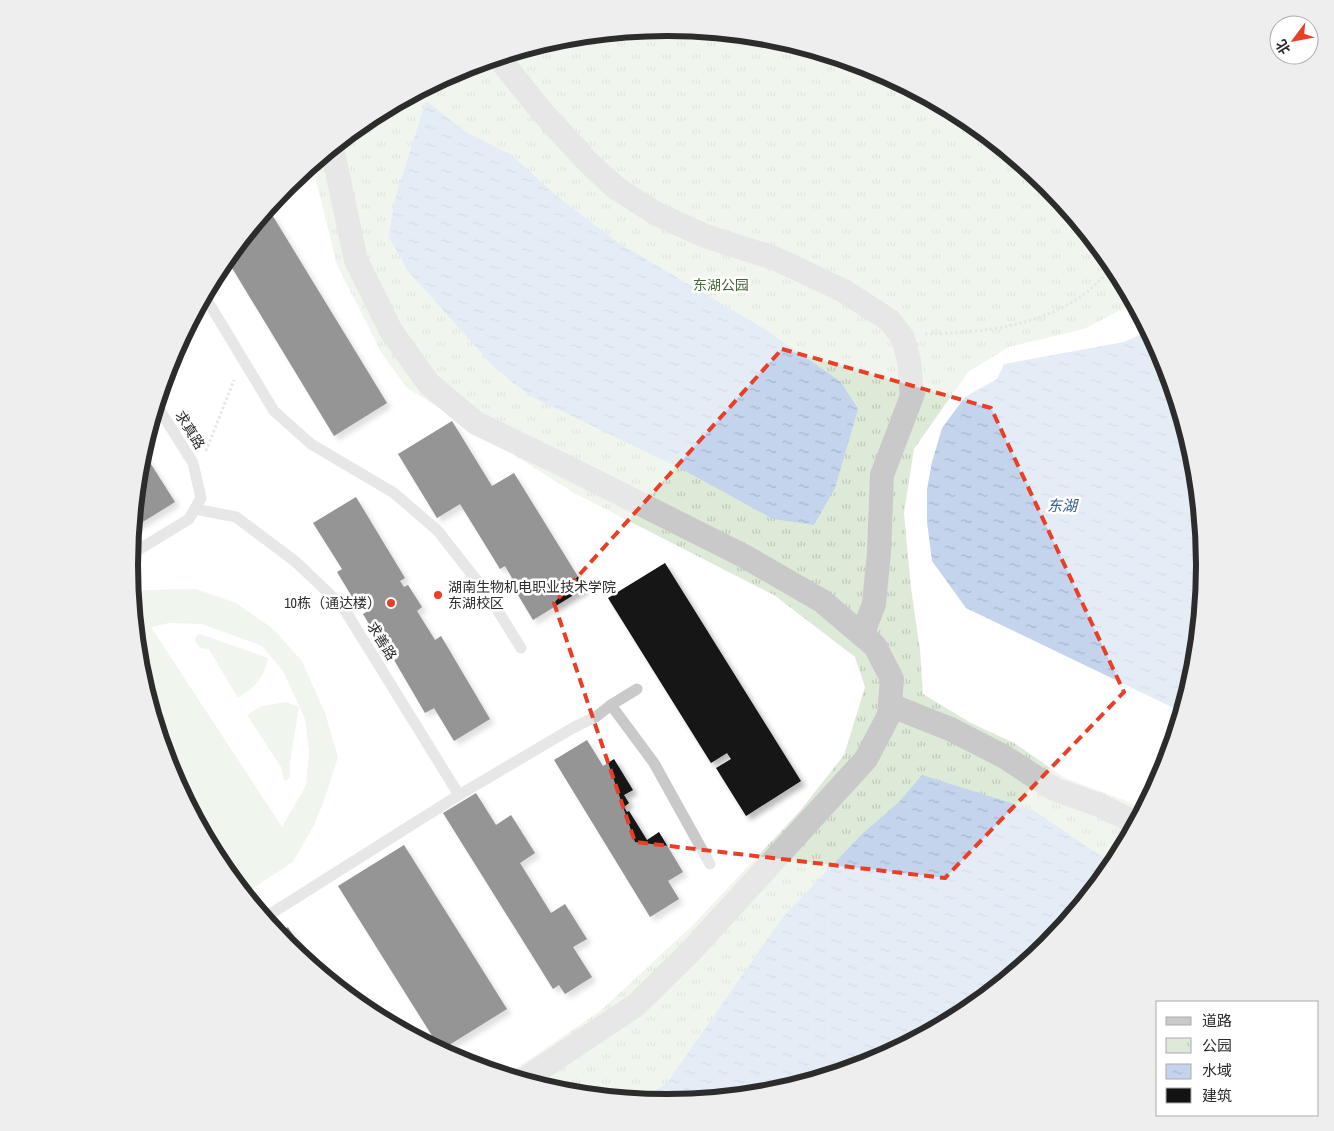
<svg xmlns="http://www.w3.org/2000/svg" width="1334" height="1131" viewBox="0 0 1334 1131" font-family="'Archivo Narrow','Noto Sans SC',sans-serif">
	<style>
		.grass { fill: #deead8; fill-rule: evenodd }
		.park { fill: url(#park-tufts) }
		.water { fill: url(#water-ripples) }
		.building { fill: #131313; filter: url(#shadow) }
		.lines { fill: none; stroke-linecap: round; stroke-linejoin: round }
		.path { stroke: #c9c9c9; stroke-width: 3; stroke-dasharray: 2.5 2.5; stroke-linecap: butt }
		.service { stroke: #c9c9c9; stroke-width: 11 }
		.minor { stroke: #c9c9c9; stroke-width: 24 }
		.marked { fill: none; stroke: #eb3e26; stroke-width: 4; stroke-dasharray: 10 6; stroke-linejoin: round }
		.poi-dot { fill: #eb3e26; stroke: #fff; stroke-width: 2 }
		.labels { text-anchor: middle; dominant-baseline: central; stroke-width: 5; stroke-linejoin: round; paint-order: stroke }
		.park-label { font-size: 14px; fill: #456838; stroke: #fff }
		.street-label { font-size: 14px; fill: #2c2c2c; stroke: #fff }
		.poi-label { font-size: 14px; fill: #2c2c2c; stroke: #fff; text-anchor: start }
		.water-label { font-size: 15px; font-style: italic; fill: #385c90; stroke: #fff }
		.rim { fill: none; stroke: #2c2c2c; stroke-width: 6 }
	</style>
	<defs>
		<pattern id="park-tufts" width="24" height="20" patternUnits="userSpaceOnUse" patternTransform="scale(1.25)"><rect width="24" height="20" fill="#deead8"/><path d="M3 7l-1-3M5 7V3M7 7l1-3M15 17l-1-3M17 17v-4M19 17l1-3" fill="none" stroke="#bfc9ba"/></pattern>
		<pattern id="water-ripples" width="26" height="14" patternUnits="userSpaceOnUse" patternTransform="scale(1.25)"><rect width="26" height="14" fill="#c3d4ec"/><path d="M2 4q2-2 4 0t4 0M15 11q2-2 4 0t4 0" fill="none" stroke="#a8b6cb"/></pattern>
		<filter id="shadow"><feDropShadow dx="4.5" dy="4.5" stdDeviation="2.5" flood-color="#0004"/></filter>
	</defs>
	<rect width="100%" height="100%" fill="#fff"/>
	<g class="grass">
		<path d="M196 589 236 603 272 628 302 661 325 713 338 757 324 801 314 825 293 862 244 894 220 864 170 771 139 670 132 595 145 590ZM169 623 202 624 262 646 283 671 305 719 309 752 306 785 282 827 151 627Z"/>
		<path d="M200 634 268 658C263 679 256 686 238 698L209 649 201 648 195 642 196 636Z"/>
		<path d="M286 702 299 707 290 762V777L287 780H284L281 767 247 715 262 706Z"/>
	</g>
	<path class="park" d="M667 28 772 38 873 69 966 118 1048 185 1114 267 1134 303 1084 329 1009 347 968 372 914 449 904 513 911 588 920 650 923 694 971 723 1014 743 1065 778 1129 802 1144 810 1114 865 1047 946 966 1013 873 1063 772 1093 667 1103 562 1093 505 1076 600 1011 694 924 799 812 844 755 865 687 855 657 774 595 574 493 406 387 381 352 337 265 312 165 368 118 461 68 562 38Z"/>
	<g class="water">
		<path d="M426 101 466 132 511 155 558 197 620 244 763 328 841 382 858 409 835 488 814 525 773 519 678 467 530 396 493 366 408 271 389 237 395 199Z"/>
		<path d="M1149 331 1164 360 1195 461 1205 566 1195 671 1182 712 966 608 932 561 927 522V489L932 462 942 428 965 397 997 379 1004 364 1124 342Z"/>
		<path d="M922 775 1033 810 1114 865 1047 946 966 1013 873 1063 772 1093 667 1103 640 1101 667 1083 783 917 861 835 899 802Z"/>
	</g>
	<g class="building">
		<path d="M271 213 387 403 334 436 226 258 256 223Z"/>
		<path d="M452 421 492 486 514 473 585 588 533 620 509 580 512 578 505 566 500 569 460 504 437 518 398 454Z"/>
		<path d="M142 450 175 502 133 528 139 460Z"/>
		<path d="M356 497 405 578 400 581 404 587 408 585 422 607 417 611 435 640 441 636 490 719 454 741 434 708 425 713 394 660 398 658 388 641 382 646 363 614 368 611 363 602 357 605 337 572 342 569 313 523Z"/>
		<path d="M665 563 801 781 746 816 716 768 731 759 727 753 711 763 608 598Z"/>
		<path d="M587 740 603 766 614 759 633 790 624 795 629 803 624 807 627 812 629 811 647 840 659 832 683 872 668 881 679 899 650 917 554 760Z"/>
		<path d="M476 793 496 825 511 815 535 853 520 863 551 913 565 904 587 939 573 947 592 977 565 994 559 985 553 989 443 813Z"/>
		<path d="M404 845 507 1009 441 1050 338 886Z"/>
		<path d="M288 927 314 968 286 946 277 934Z"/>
	</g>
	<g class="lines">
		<g class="path">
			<path d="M925 334C979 333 1038 327 1083 295 1094 287 1104 276 1114 266"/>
			<path d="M206 451 234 380"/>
		</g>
		<g class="service">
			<path d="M204 295 274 411 311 444 394 493 438 531 488 595 521 648"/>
			<path d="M195 509 236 517 296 562 343 607 459 795"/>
			<path d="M130 555 189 519 201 498 193 463 156 404"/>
			<path d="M611 705 654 763 710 864"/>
			<path d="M264 918 459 795 571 729 597 716 611 705 637 689"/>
		</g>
		<g class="minor">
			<path d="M498 57 543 113 588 162 615 187 655 213 705 236 774 258 844 291 889 320 903 338 909 361 912 396 882 475 879 552 874 604 862 635"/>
			<path d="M332 148 356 260 391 331 429 384 476 423 569 468 744 556 822 601 875 646 892 679 889 715 866 759 691 951 636 1005 522 1081"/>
			<path d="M890 705 950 729 1003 756 1054 789 1099 805 1136 823"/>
		</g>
	</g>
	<path d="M0 0H1334V1131H0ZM782 349 991 408 1124 692 945 878 635 842 554 603Z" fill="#fff" fill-opacity=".55" fill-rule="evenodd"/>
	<path class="marked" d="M782 349 991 408 1124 692 945 878 635 842 554 603Z"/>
	<g class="poi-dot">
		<circle cx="438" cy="595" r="5"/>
		<circle cx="391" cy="603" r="5"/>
	</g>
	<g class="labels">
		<g class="park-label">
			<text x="721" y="285">东湖公园</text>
		</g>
		<g class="street-label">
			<text transform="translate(190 430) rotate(58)">求真路</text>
			<text transform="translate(382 641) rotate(58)">求善路</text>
		</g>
		<g class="poi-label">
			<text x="448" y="587">湖南生物机电职业技术学院<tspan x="448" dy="16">东湖校区</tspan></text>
			<text x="381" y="603" text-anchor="end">10栋（通达楼）</text>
		</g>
		<g class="water-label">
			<text x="1062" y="505">东湖</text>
		</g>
	</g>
	<path d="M0 0H1334V1131H0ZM138 565a529 529 0 1 1 1058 0a529 529 0 1 1-1058 0Z" fill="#eee" fill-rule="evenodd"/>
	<path class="rim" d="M138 565a529 529 0 1 1 1058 0a529 529 0 1 1-1058 0Z"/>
	<rect x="1156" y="1001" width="162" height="115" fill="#ffffff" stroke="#ababab"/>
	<rect x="1166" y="1017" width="25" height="8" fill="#c9c9c9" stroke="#ababab"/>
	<text x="1202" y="1026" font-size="15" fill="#2c2c2c">道路</text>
	<rect x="1166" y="1038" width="25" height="15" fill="url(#park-tufts)" stroke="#ababab"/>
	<text x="1202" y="1051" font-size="15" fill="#2c2c2c">公园</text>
	<rect x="1166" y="1064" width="25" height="15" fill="url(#water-ripples)" stroke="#ababab"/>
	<text x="1202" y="1076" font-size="15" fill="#2c2c2c">水域</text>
	<rect x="1166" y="1088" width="25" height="15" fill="#131313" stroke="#ababab"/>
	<text x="1202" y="1101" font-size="15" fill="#2c2c2c">建筑</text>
	<g transform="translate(1294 40) rotate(238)"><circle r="24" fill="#ffffff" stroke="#ababab"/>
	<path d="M0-4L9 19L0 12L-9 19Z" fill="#eb3e26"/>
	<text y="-8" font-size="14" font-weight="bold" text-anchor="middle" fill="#2c2c2c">北</text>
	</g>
</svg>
